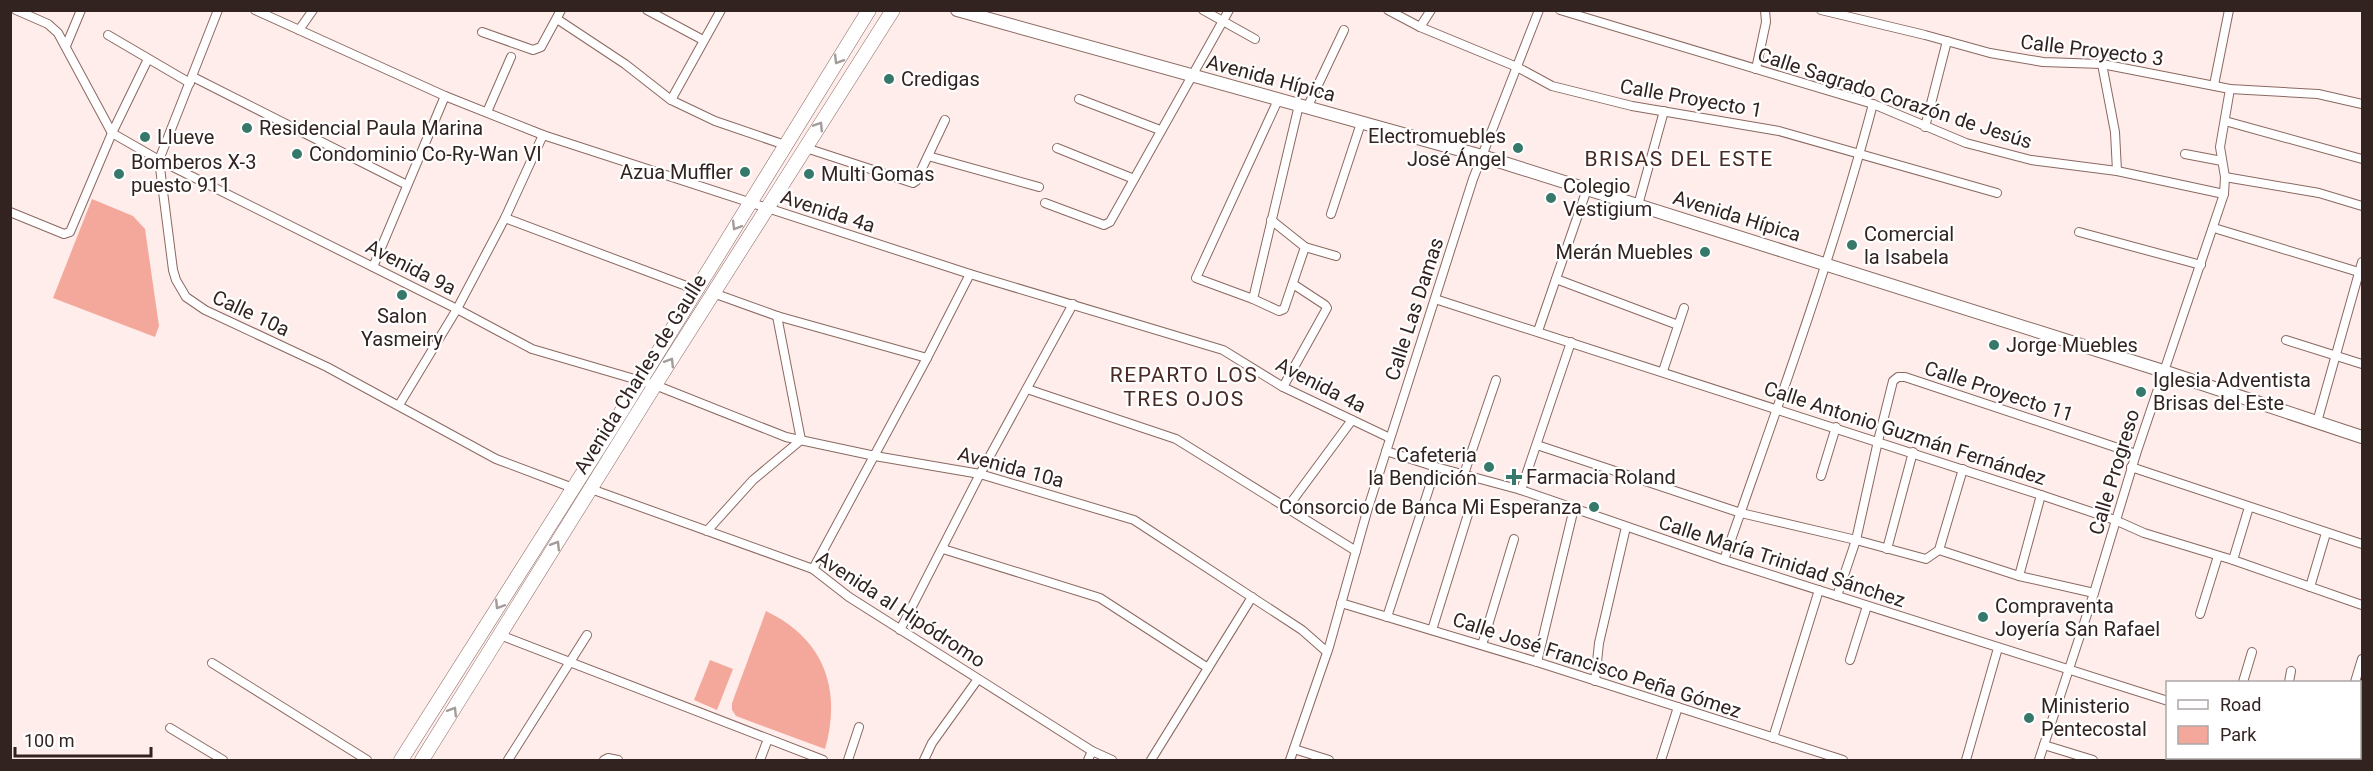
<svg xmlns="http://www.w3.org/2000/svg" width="2373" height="771" viewBox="0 0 2373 771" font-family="Roboto,sans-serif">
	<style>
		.green { fill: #f4a89b }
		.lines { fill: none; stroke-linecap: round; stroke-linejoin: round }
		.street-casing { stroke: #8b6861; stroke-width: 10 }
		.secondary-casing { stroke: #8b6861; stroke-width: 14 }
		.primary-casing { stroke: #8b6861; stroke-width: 15 }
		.street { stroke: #fff; stroke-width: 8 }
		.secondary { stroke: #fff; stroke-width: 12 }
		.primary { stroke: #fff; stroke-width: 14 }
		.oneway { stroke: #a39c9b }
		.poi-dot { fill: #36786a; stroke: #fff; stroke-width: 2 }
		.labels { text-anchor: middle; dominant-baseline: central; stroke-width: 4.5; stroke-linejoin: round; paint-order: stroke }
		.street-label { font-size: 20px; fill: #322321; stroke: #fff }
		.poi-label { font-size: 20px; fill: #322321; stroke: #fff; text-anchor: start }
		.neighbourhood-label { font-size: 21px; letter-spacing: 1.5px; fill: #482924; stroke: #fff }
	</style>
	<rect width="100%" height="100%" fill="#feedea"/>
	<g class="green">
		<path d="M92 199 133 216 145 229 159 326 155 337 53 298Z"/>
		<path d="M766 611C824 639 842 689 825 749L736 716 732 710V703Z"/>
		<path d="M710 660 733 669 717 710 694 700Z"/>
	</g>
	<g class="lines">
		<g class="street-casing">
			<g id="street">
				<path d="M16 10 48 24 58 33 112 133 159 160 457 309 532 349 655 385 786 437 875 456 980 474 1134 520 1302 630 1327 652"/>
				<path d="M218 10 159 160 173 270 176 280 186 297 205 310 327 367 496 459 573 488"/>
				<path d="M255 10 445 96 543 135 970 274 1223 350 1283 387 1390 438"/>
				<path d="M647 10 703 40"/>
				<path d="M1203 10 1255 39"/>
				<path d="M1388 10 1420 27 1517 67 1552 86 1632 106 1779 131 1997 193"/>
				<path d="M1560 10 1873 104 1966 143 2031 160 2117 171 2224 194"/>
				<path d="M1821 10 1925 35 1990 53 2043 62 2102 64 2230 89 2318 94 2362 104"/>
				<path d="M557 19 625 64 671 100 715 121 785 145"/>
				<path d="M1420 27 1431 10"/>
				<path d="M299 30 313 10"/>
				<path d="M482 32 533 50 541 47 561 10"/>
				<path d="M108 35 190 83"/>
				<path d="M66 46 81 10"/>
				<path d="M2102 64 2115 132 2117 171"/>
				<path d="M1756 69 1766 22 1765 10"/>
				<path d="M193 77 407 185"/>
				<path d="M2214 85 2229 10"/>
				<path d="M1079 99 1160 130"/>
				<path d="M671 100 721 10"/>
				<path d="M1307 108 1344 30"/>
				<path d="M487 112 511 57"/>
				<path d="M2225 121 2362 159"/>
				<path d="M1925 127 1947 41"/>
				<path d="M806 148 913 183 916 181 945 120"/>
				<path d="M1057 148 1134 179"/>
				<path d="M2185 154 2222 161"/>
				<path d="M928 156 1039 187"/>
				<path d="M2225 177 2319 193 2362 206"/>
				<path d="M1045 203 1104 225 1110 222 1229 10"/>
				<path d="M1638 205 1664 111"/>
				<path d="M10 212 64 234 70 232 112 133 148 59"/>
				<path d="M1331 214 1361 123"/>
				<path d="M505 218 697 290"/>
				<path d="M1271 220 1305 247 1284 309 1279 311 1253 299 1196 278 1278 100"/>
				<path d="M2214 228 2362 273"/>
				<path d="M2079 232 2201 265"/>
				<path d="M1305 247 1336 256"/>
				<path d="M373 267 445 96"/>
				<path d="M1556 279 1678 325"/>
				<path d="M713 293 777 316 927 358"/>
				<path d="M1253 299 1299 105"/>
				<path d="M1435 299 2041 495 2115 520 2144 533 2233 560 2362 605"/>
				<path d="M1538 331 1587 189"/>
				<path d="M2286 340 2362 364"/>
				<path d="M1663 371 1684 308"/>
				<path d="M1283 387 1327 308 1325 305 1293 284"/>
				<path d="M1027 389 1176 439 1356 551"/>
				<path d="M399 405 457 309 505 218 543 135"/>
				<path d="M2317 422 2362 262"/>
				<path d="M1537 445 1741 513 1856 540 1926 559 1939 550 1963 469"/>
				<path d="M1386 451 1436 467 1521 490 1724 560 2168 701"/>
				<path d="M2131 467 2362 544"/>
				<path d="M1464 474 1496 380"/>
				<path d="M1821 476 1836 427"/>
				<path d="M591 489 813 569 849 597 1092 751 1112 760"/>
				<path d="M1521 490 1571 342"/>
				<path d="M1287 508 1352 420"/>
				<path d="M707 531 753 480 801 440 777 316"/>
				<path d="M943 549 1100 598 1208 668"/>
				<path d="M1887 549 1913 452"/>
				<path d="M1939 550 2019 576 2094 593"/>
				<path d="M1724 560C1776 410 1832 259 1873 104"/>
				<path d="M2233 560 2249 507"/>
				<path d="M813 569 927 358 970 274"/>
				<path d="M2019 576 2041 495"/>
				<path d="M2310 587 2326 533"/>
				<path d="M1837 596 1856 540 1878 441 1893 381 1898 377H1905L2136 454"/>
				<path d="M1341 603 1537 662 1843 760"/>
				<path d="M2200 614 2218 556"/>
				<path d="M1387 617 1436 467"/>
				<path d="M900 630 980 474 1073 304"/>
				<path d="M1432 630 1469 511"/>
				<path d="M500 635 823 760"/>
				<path d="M1482 645 1514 539"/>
				<path d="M1850 660 1867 606"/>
				<path d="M1537 662 1574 508"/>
				<path d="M212 663 367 760"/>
				<path d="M1595 681 1599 643 1626 527"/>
				<path d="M2243 682 2252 652"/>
				<path d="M2289 682 2291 671"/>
				<path d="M2355 682 2362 659"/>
				<path d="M170 728 223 760"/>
				<path d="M1773 738 1819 590"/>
				<path d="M2044 745 2093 760"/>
				<path d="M1294 749 1329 760"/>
				<path d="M2343 758 2352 760"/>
				<path d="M508 760 587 635"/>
				<path d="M604 760 608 758 618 760"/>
				<path d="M760 760 768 739"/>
				<path d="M848 760 859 727"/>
				<path d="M924 760 932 743 978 679"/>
				<path d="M1088 760 1092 751"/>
				<path d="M1151 760 1252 597"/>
				<path d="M1290 760 1329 647 1368 508 1473 179 1539 10"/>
				<path d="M1661 760 1678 707"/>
				<path d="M1966 760 1998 648"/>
				<path d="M2039 760 2094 593 2136 454 2224 194 2225 177 2220 147 2230 89"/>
			</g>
		</g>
		<g class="secondary-casing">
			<path id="secondary" d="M957 10 1482 156 2163 371 2362 437"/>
		</g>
		<g class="primary-casing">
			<g id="primary">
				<path d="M401 760 612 427 869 10"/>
				<path d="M422 760 655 385 893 10"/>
			</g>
		</g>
		<use href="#street" class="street"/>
		<use href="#secondary" class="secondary"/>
		<use href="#primary" class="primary"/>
	</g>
	<defs><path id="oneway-chevron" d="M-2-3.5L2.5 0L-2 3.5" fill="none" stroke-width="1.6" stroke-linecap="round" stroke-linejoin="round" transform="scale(1.5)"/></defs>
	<g class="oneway">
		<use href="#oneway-chevron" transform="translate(838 60) rotate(122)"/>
		<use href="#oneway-chevron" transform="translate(819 126) rotate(-57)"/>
		<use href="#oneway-chevron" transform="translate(736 226) rotate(121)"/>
		<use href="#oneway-chevron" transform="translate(670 362) rotate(-58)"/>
		<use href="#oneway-chevron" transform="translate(556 545) rotate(-58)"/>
		<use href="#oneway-chevron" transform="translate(499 605) rotate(122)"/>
		<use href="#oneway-chevron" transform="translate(453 711) rotate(-58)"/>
	</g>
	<g class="poi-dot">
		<circle cx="889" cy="79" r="6"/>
		<circle cx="247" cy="128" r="6"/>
		<circle cx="145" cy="137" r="6"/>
		<circle cx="1518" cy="148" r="6"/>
		<circle cx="297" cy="154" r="6"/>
		<circle cx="745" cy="172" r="6"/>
		<circle cx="119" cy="174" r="6"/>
		<circle cx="809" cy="174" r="6"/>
		<circle cx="1551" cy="198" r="6"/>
		<circle cx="1852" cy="245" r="6"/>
		<circle cx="1705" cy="252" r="6"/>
		<circle cx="402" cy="295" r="6"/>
		<circle cx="1994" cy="345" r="6"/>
		<circle cx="2141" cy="392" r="6"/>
		<circle cx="1489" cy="467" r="6"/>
		<path d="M1511 468h6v6h6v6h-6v6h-6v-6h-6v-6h6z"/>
		<circle cx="1594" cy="507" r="6"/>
		<circle cx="1983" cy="617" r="6"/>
		<circle cx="2029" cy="718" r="6"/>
	</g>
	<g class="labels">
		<g class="street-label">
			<text transform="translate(2092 50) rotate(7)">Calle Proyecto 3</text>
			<text transform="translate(1271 78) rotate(15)">Avenida Hípica</text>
			<text transform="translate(1691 98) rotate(10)">Calle Proyecto 1</text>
			<text transform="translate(1895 98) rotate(18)">Calle Sagrado Corazón de Jesús</text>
			<text transform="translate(828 211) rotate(18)">Avenida 4a</text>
			<text transform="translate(1737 216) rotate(17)">Avenida Hípica</text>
			<text transform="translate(411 267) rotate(27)">Avenida 9a</text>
			<text transform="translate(1414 309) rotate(-72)">Calle Las Damas</text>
			<text transform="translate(251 313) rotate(25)">Calle 10a</text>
			<text transform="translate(640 374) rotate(-58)">Avenida Charles de Gaulle</text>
			<text transform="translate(1321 385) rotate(27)">Avenida 4a</text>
			<text transform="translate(1999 391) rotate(18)">Calle Proyecto 11</text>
			<text transform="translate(1905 433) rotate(18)">Calle Antonio Guzmán Fernández</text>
			<text transform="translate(1011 467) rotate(15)">Avenida 10a</text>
			<text transform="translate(2114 472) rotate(-73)">Calle Progreso</text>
			<text transform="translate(1782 561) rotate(18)">Calle María Trinidad Sánchez</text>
			<text transform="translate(901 609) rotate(33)">Avenida al Hipódromo</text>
			<text transform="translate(1597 665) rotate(18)">Calle José Francisco Peña Gómez</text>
		</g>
		<g class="poi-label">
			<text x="901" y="79">Credigas</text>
			<text x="259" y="128">Residencial Paula Marina</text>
			<text x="1506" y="136" text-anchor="end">Electromuebles<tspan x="1506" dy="23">José Ángel</tspan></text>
			<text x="157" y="137">Llueve</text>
			<text x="309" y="154">Condominio Co-Ry-Wan VI</text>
			<text x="131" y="162">Bomberos X-3<tspan x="131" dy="23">puesto 911</tspan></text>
			<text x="733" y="172" text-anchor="end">Azua Muffler</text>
			<text x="821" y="174">Multi Gomas</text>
			<text x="1563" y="186">Colegio<tspan x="1563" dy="23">Vestigium</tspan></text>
			<text x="1864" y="234">Comercial<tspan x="1864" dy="23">la Isabela</tspan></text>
			<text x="1693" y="252" text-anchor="end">Merán Muebles</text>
			<text x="402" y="316" text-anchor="middle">Salon<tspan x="402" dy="23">Yasmeiry</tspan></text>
			<text x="2006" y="345">Jorge Muebles</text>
			<text x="2153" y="380">Iglesia Adventista<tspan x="2153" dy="23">Brisas del Este</tspan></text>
			<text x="1477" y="455" text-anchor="end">Cafeteria<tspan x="1477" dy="23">la Bendición</tspan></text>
			<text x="1526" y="477">Farmacia Roland</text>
			<text x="1582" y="507" text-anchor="end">Consorcio de Banca Mi Esperanza</text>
			<text x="1995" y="606">Compraventa<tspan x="1995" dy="23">Joyería San Rafael</tspan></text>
			<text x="2041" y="706">Ministerio<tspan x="2041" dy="23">Pentecostal</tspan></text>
		</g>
		<g class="neighbourhood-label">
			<text x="1679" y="159">BRISAS DEL ESTE</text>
			<text x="1184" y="375">REPARTO LOS<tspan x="1184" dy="24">TRES OJOS</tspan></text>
		</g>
	</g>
	<rect width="2373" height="771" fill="none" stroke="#322321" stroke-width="24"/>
	<rect x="2166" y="681" width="195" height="78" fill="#ffffff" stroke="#ada7a6" stroke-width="1.5"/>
	<rect x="2178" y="700" width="30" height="9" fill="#ffffff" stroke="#ada7a6" stroke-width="1.5"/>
	<text x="2220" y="711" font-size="18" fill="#322321">Road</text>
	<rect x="2178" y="726" width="30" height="18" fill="#f4a89b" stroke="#ada7a6" stroke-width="1.5"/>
	<text x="2220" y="741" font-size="18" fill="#322321">Park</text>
	<path d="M15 747v9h136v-9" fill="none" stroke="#322321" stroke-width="3"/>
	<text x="24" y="747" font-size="18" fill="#322321" stroke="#ffffff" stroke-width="4.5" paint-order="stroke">100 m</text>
</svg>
